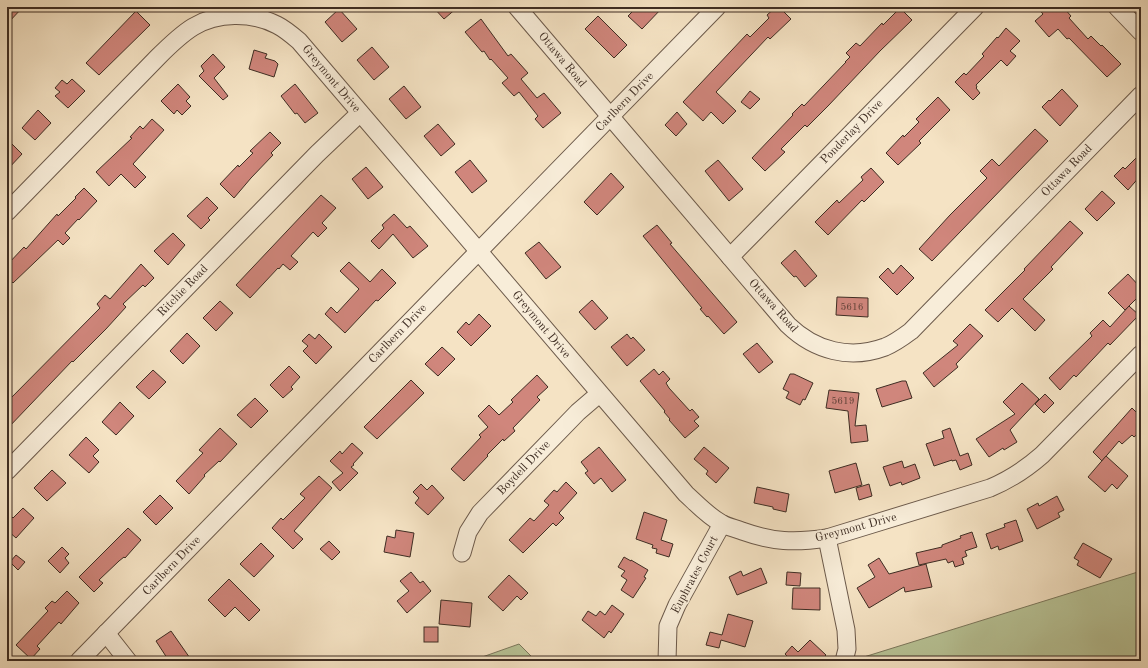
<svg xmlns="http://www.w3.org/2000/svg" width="1148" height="668" viewBox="0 0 1148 668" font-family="'Old Standard TT',serif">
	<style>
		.green { fill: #b8c497; stroke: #7b785d }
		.building { fill: #d0867c; stroke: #3e2d23 }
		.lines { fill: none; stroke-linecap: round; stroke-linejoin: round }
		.minor-casing { stroke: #6c5a4b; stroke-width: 19 }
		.minor { stroke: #f8edd9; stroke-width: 17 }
		.labels { text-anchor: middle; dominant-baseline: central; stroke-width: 3.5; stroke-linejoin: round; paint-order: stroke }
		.number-label { font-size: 10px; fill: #624339 }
		.street-label { font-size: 12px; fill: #3e2d23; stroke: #f8edd9 }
	</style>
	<rect width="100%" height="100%" fill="#f5e3c4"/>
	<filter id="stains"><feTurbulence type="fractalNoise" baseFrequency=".005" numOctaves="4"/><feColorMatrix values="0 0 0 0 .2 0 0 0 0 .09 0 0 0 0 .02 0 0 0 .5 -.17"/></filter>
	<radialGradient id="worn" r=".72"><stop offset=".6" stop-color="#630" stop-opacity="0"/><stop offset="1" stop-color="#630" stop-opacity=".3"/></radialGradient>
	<g class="green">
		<path d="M1141 571V661H851Z"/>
		<path d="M519 644 536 661H471Z"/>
	</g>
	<g class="building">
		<path d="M7 7H23L7 24Z"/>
		<path d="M433 7H458L444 19Z"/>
		<path d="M637 7H663L642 29 628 16Z"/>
		<path d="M776 7H779L791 19 770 39 768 37 716 92 736 111 723 124 711 112 703 121 683 102 747 34 750 37 769 18 767 15Z"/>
		<path d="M1037 7H1063L1071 16 1069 18 1088 39 1091 36 1101 46 1102 45 1121 64 1107 77 1069 38 1067 39 1058 29 1049 37 1035 21 1043 14Z"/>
		<path d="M900 8 912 20 880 51 828 106 807 127 805 125 781 149 785 152 765 171 752 158 793 115 792 114 802 104 804 106 846 62H845L850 57 846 53 856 43 860 46 882 23 883 25Z"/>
		<path d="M339 9 357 29 342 42 325 22Z"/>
		<path d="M136 11 150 25 99 75 86 63Z"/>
		<path d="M598 16 627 45 614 58 585 29Z"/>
		<path d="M481 19 508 56 511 54 528 73 521 79 537 98 544 93 561 113 543 128 535 119 538 116 519 92 514 96 502 83 508 78 491 59 490 60 484 51 482 52 465 32Z"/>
		<path d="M1006 28 1020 41 1010 51 1016 56 1007 66 1001 60 976 85 977 87 976 88 980 93 973 100 955 82 964 73 966 75 984 56 982 54 997 37 998 38Z"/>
		<path d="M372 47 389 67 374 80 357 60Z"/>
		<path d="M254 50 267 54 265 58 275 61 278 64 274 77 249 69Z"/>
		<path d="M213 54 225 67 214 78 228 96 223 100 199 76 204 71 201 66Z"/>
		<path d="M72 79 85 91 68 108 55 96 60 92 55 88 62 80 67 84Z"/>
		<path d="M178 84 190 97 186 101 191 106 182 115 177 110 174 114 161 101Z"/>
		<path d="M295 84 318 113 305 123 297 113 295 114 281 96Z"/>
		<path d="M404 86 421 107 406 119 389 99Z"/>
		<path d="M1062 89 1078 106 1060 126 1042 107 1049 100 1050 101Z"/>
		<path d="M750 91 760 99 750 109 741 102Z"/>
		<path d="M938 97 950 110 919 141 921 143 898 165 886 153 903 135 904 137 919 122 916 119Z"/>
		<path d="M38 110 51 123 35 140 22 128Z"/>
		<path d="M677 112 687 124 676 136 665 125Z"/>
		<path d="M152 119 164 130 133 164 146 177 135 188 121 174 109 186 96 172 132 138 130 137 140 126 143 129Z"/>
		<path d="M438 124 455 144 441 156 424 136Z"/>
		<path d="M1035 129 1048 141 932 261 919 249 950 215 987 178 980 171 992 159 999 166Z"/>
		<path d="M270 132 281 143 271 153 273 155 251 178 234 198 220 184 238 165 239 167 253 153 250 151Z"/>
		<path d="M7 139 22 154 7 170Z"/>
		<path d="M1136 158 1141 164V175L1128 190 1114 176 1123 167 1125 169Z"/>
		<path d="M470 160 487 181 472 193 455 172Z"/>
		<path d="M718 160 743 189 729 201 705 171Z"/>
		<path d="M366 167 383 187 368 199 352 179Z"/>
		<path d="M871 168 884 182 864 202 862 200 828 235 815 222 837 200 839 203 863 180 861 177Z"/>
		<path d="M611 173 624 187 597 215 584 202Z"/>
		<path d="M84 188 97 201 79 220 78 219 65 233 70 238 63 245 58 240 13 283 7 277V265L24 247 26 249 57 214 58 216 76 198 75 197Z"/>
		<path d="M1102 191 1115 203 1097 221 1085 209Z"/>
		<path d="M321 195 336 208 322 223 327 228 318 237 313 232 291 256 298 262 290 270 283 264 279 269 278 268 250 298 236 285Z"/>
		<path d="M207 197 218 208 208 218 210 220 201 229 187 216Z"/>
		<path d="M394 214 407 228 410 226 428 246 413 258 393 234 379 249 371 241 384 228 382 225Z"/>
		<path d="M1070 221 1083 233 1051 267 1053 269 1023 299 1045 320 1035 331 1012 308 998 322 985 310 1025 270 1024 269Z"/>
		<path d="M657 225 672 243 670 244 737 322 724 334 708 316 707 317 700 309 702 308 643 236Z"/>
		<path d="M173 233 185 245 168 265 154 251Z"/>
		<path d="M539 242 561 267 546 279 525 253Z"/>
		<path d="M795 250 817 276 805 287 796 276 794 277 781 263Z"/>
		<path d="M349 262 370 282 382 269 396 283 378 301 376 300 345 333 325 314 331 307 337 313 359 289 340 271Z"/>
		<path d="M141 264 154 278 145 287 143 285 123 304 126 307 106 329 73 362 72 361 7 429V402L100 308 97 304 105 295 110 299Z"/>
		<path d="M901 265 914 278 897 295 879 277 888 268 893 274Z"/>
		<path d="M1128 274 1141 288V294L1125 310 1108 293Z"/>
		<path d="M837 297 868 298V317L836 315Z"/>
		<path d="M592 300 608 318 595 330 579 312Z"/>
		<path d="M220 301 233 313 216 331 203 318Z"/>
		<path d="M1129 306 1139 315 1110 345 1108 343 1076 377 1074 375 1060 390 1049 378 1092 336 1090 333 1103 320 1110 327Z"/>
		<path d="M479 314 491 326 471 346 457 332 466 322 469 325Z"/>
		<path d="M970 324 983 336 956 364 958 367 934 387 923 373 958 345 953 341Z"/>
		<path d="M187 333 200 346 183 364 170 351Z"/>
		<path d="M309 334 315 339 319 334 332 347 316 364 303 351 308 346 302 341Z"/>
		<path d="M627 334 631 339 633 337 645 350 627 366 611 347Z"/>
		<path d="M757 343 773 362 759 373 743 354Z"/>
		<path d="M442 347 455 359 438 376 425 364Z"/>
		<path d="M289 366 300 377 291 387 293 389 283 398 270 385Z"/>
		<path d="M654 369 659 375 663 371 670 379 666 383 669 388 690 411 692 409 699 417 694 421 699 426 685 438 669 420 670 419 664 412 665 411 640 381Z"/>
		<path d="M153 370 166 382 149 399 136 387Z"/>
		<path d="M790 374H794L813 383 805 400 803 399 800 405 786 398 789 392 783 389Z"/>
		<path d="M537 375 548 387 537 397 540 400 513 428 515 431 504 441 503 439 487 455 488 456 464 481 451 469 481 437 479 435 488 427 478 416 489 405 499 415 513 402 511 400Z"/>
		<path d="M411 380 424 393 377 439 364 427Z"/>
		<path d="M902 381H906L912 398 882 407 876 389Z"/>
		<path d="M1022 383 1039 399 1010 430 1017 442 1004 450 1003 448 989 457 976 439 1015 414 1003 402Z"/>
		<path d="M829 390 859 393 855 426 866 425 868 441 851 443 848 411 826 408Z"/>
		<path d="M1045 394 1054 403 1044 413 1035 404Z"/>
		<path d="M255 398 268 411 251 428 237 415Z"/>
		<path d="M120 402 134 416 116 435 102 422Z"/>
		<path d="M1132 408 1141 417V431L1134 437 1132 435 1122 444 1119 441 1102 461 1093 452Z"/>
		<path d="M220 428 237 444 220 462 219 461 204 475 205 476 189 494 176 481 203 453 199 450Z"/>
		<path d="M950 428 960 456 968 453 972 465 960 470 956 460 952 461V460L934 466 926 444 944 438 942 431Z"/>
		<path d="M86 437 99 450 93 456 99 462 89 473 69 455Z"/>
		<path d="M352 443 363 453 353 464 354 465 351 467 358 473 340 491 332 482 343 473 330 461 340 451 342 454Z"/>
		<path d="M599 447 626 480 612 492 601 478 594 484 585 473 588 471 581 462Z"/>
		<path d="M704 447 729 468 716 483 706 474 708 471 694 459Z"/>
		<path d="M1106 456 1128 476 1117 489 1112 484 1105 492 1088 477Z"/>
		<path d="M902 461 904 468 915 464 920 478 902 485 901 482 890 486 883 467Z"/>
		<path d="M856 463 862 485 835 493 829 471Z"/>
		<path d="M52 470 66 483 47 501 34 488Z"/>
		<path d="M319 476 332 488 294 531 303 539 293 549 272 528 281 518 283 520 305 498 300 494Z"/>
		<path d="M566 482 577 493 559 513 564 518 556 526 553 523 523 553 509 540 530 518 534 521 549 505 544 501 554 490 557 492Z"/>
		<path d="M421 484 427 490 432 485 444 498 428 515 415 503 419 498 413 492Z"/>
		<path d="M869 484 872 496 859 500 856 488Z"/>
		<path d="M757 487 789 494 786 512 773 509V507L754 503Z"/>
		<path d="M160 495 173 508 156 525 143 512Z"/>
		<path d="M1057 496 1064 510 1058 513 1060 517 1037 529 1027 509 1038 503 1039 506Z"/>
		<path d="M23 508 34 518 16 538 7 530V512L13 518Z"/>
		<path d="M644 512 667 520 661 540 673 544 669 557 656 553 657 549 652 548 653 545 636 539Z"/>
		<path d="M1016 520 1023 541 999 550 998 546 991 549 986 534 1005 527 1004 524Z"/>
		<path d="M128 528 141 540 125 558 124 557 119 561 99 580 103 583 94 592 79 577Z"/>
		<path d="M396 530 414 533 410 557 384 552 387 536 395 538Z"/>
		<path d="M972 532 977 547 965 551 967 556 962 558 964 564 955 567 953 561 948 563 946 559 919 565 916 553 942 547V545L961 538 960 536Z"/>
		<path d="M329 541 340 552 332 560 320 549Z"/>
		<path d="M261 543 274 556 254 577 240 564Z"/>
		<path d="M1083 543 1112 559 1100 578 1077 565 1079 561 1074 558Z"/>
		<path d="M62 547 69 554 65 558 69 563 60 573 48 561Z"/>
		<path d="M16 555 25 562 18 570 10 562Z"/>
		<path d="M624 557 631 561V560L648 570 644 577 646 578 633 598 621 590 627 580 621 576 625 571 618 567Z"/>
		<path d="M879 558 889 574 926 564 932 587 905 592 904 587 869 608 857 588 875 577 868 565Z"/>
		<path d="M761 568 767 583 737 595 729 577 741 571 743 576Z"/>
		<path d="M411 572 420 583 423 581 431 591 407 613 397 601 409 591 400 581Z"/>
		<path d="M787 572 801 573 800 586 786 585Z"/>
		<path d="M509 575 528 593 521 600 517 596 503 611 488 597Z"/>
		<path d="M229 579 260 610 249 621 235 607 225 617 208 600Z"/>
		<path d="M793 588H820V610L792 609Z"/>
		<path d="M67 591 79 603 61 624 59 622 37 646 40 649 31 659 16 645 48 611 45 608 52 601 55 603Z"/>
		<path d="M441 600 472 603 470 627 439 624Z"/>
		<path d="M612 605 624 614 611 633 609 631 604 638 582 620 588 611 596 616 600 611 605 615Z"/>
		<path d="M728 614 753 621 745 647 721 640 719 648 706 645 710 632 722 635Z"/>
		<rect x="424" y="627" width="14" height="15"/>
		<path d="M171 631 192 661H169L156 641Z"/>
		<path d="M810 640 826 655 820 661H790L791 660 785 654 792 646 798 652Z"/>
	</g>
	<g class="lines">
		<g class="minor-casing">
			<g id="minor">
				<path d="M517 7 788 325C815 351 850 360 885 347 895 343 903 337 911 331L1141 95"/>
				<path d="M1117 7 1141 32"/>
				<path d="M7 212 158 57C169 46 180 35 193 27 217 12 252 12 277 25 285 29 292 35 299 41L686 494C697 504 708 516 721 523 727 527 735 528 742 531 773 542 794 543 827 538L990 488C1009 480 1026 469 1042 455L1141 354"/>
				<path d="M730 257 975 7"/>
				<path d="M7 471 317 154 360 113"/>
				<path d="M827 538 846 630 847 649 844 661"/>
				<path d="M462 553 468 532 480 513 578 412 599 394"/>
				<path d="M106 633 128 661"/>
				<path d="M79 661 717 7"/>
				<path d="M667 661 668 626 677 605 722 524"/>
			</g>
		</g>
		<use href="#minor" class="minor"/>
	</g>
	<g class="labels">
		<g class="number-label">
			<text x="852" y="307">5616</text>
			<text x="843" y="401">5619</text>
		</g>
		<g class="street-label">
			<text transform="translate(562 60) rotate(50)">Ottawa Road</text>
			<text transform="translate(331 79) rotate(50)">Greymont Drive</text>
			<text transform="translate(625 102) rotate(-46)">Carlbern Drive</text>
			<text transform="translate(852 132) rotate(-46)">Ponderlay Drive</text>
			<text transform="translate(1067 171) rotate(-46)">Ottawa Road</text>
			<text transform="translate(183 291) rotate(-46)">Ritchie Road</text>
			<text transform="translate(773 306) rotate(48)">Ottawa Road</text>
			<text transform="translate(541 325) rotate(50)">Greymont Drive</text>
			<text transform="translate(398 334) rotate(-46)">Carlbern Drive</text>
			<text transform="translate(524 468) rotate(-46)">Boydell Drive</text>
			<text transform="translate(856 528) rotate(-15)">Greymont Drive</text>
			<text transform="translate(172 566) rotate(-46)">Carlbern Drive</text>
			<text transform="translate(695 575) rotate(-62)">Euphrates Court</text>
		</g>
	</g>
	<rect width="1148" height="668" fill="none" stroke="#f5e3c4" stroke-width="24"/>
	<rect x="8" y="8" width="1132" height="652" fill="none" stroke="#3e2d23" stroke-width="2"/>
	<rect x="12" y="12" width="1124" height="644" fill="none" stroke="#3e2d23"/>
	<rect width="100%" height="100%" filter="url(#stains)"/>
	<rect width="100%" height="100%" fill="url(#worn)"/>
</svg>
